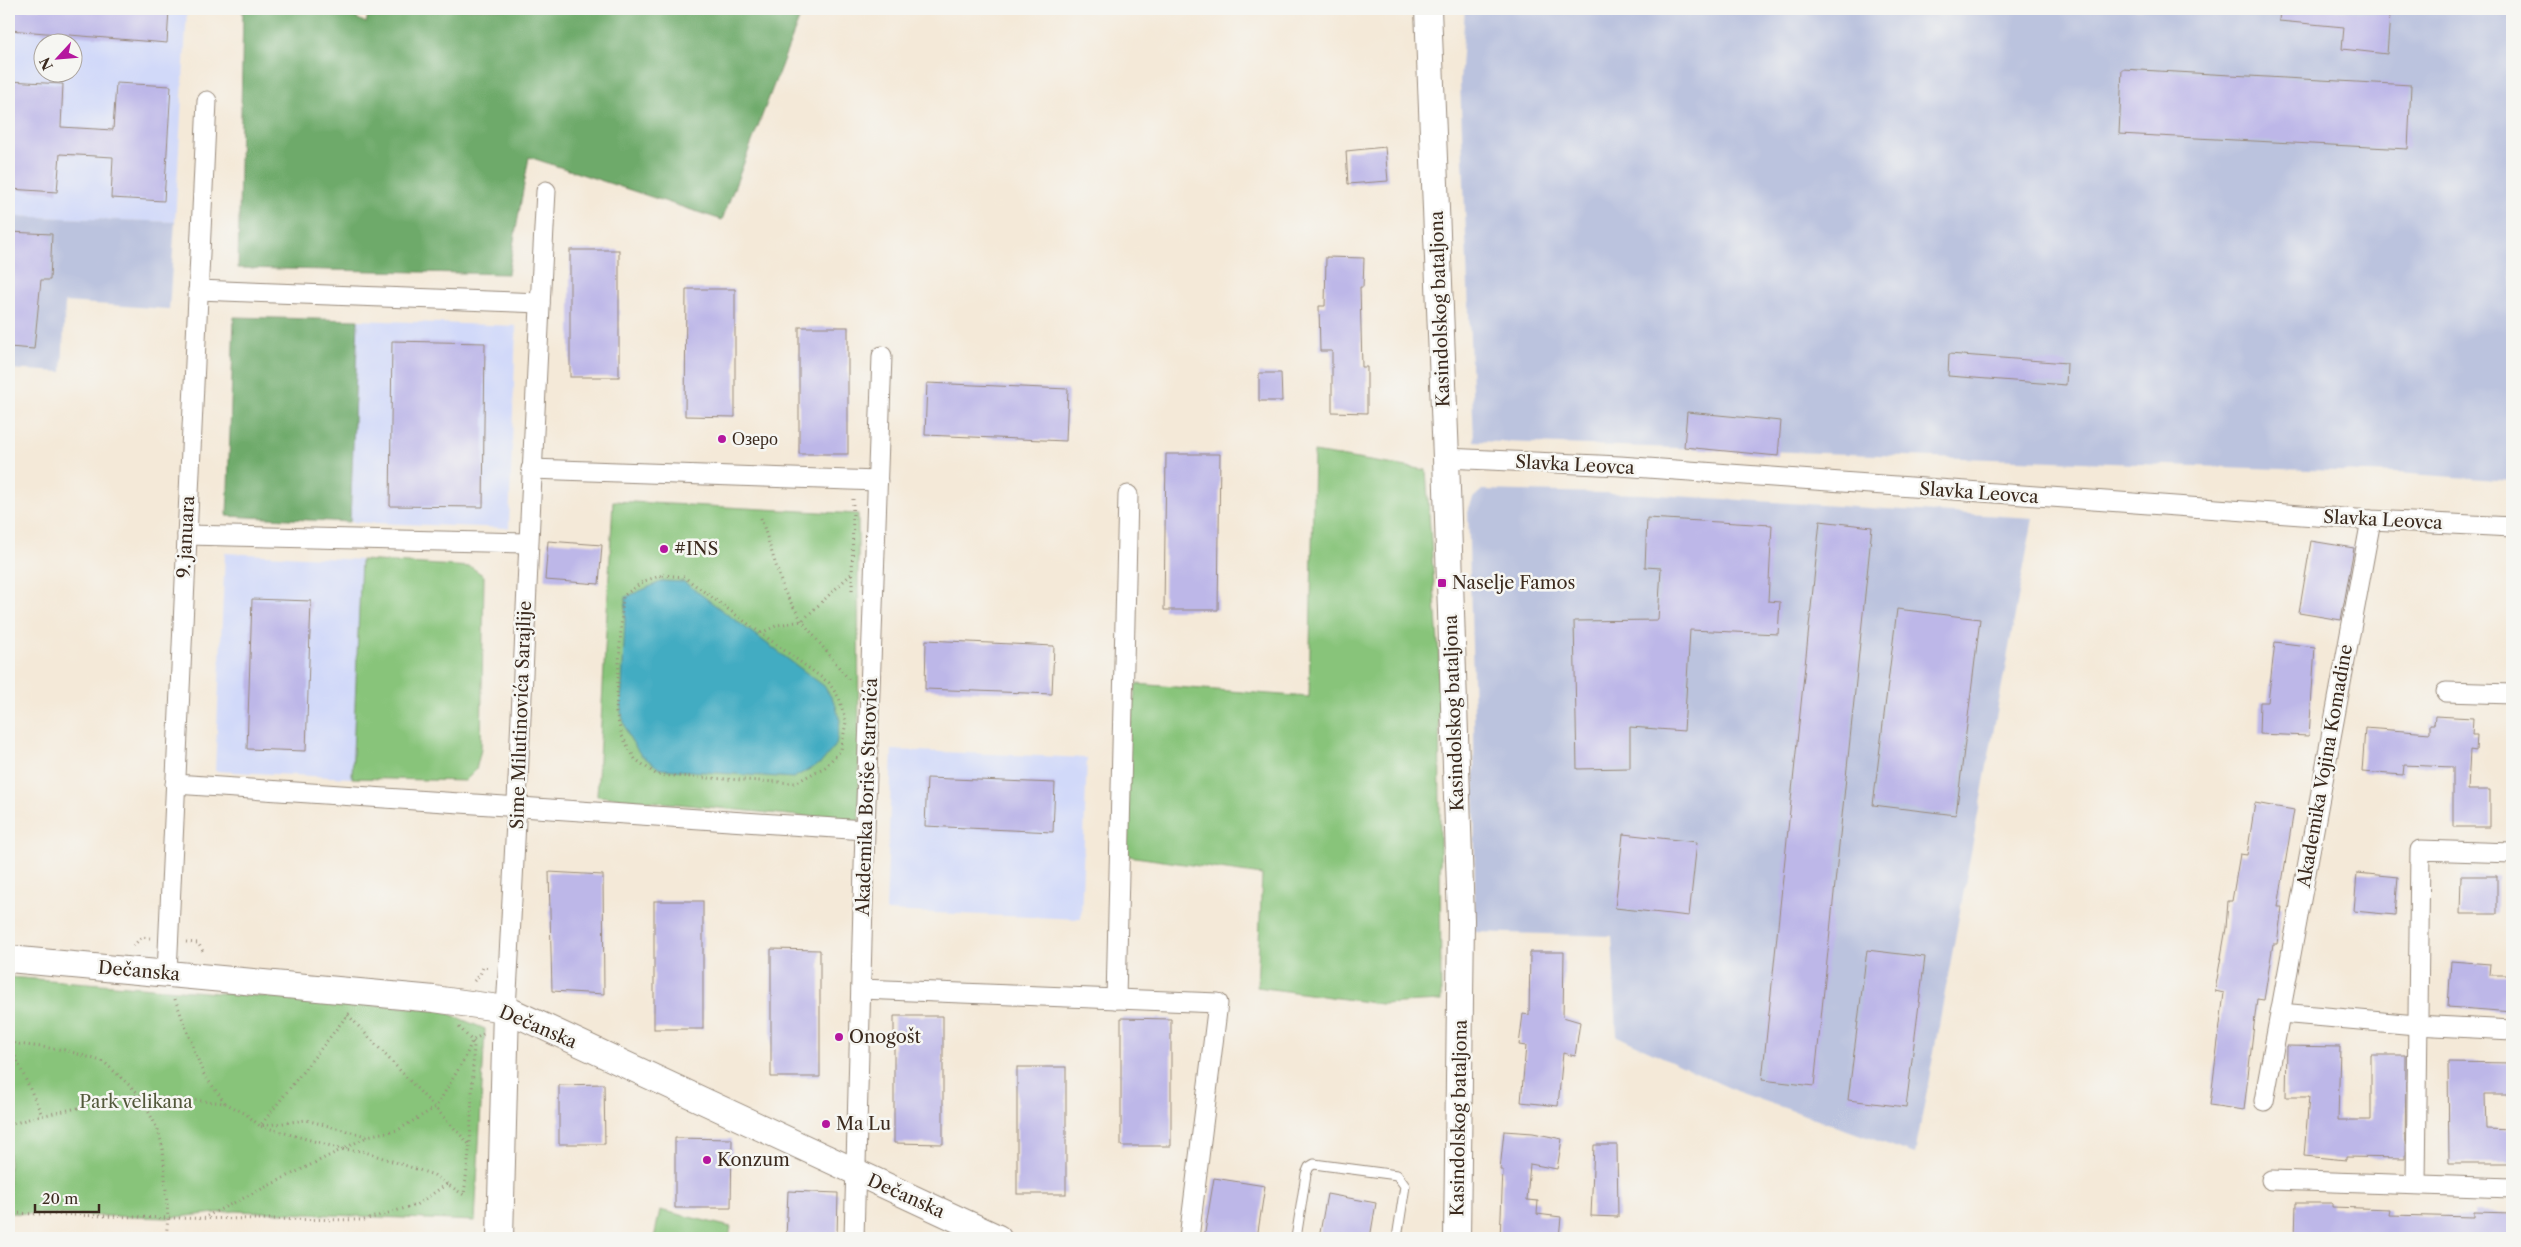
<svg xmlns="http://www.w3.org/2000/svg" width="2521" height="1247" viewBox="0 0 2521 1247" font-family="'Libre Caslon Text',serif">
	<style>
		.built { fill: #d1d9f9; fill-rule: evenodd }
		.industrial { fill: #bbc3de }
		.green { fill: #88c47a; stroke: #62774c }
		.forest { fill: #6eaa6a; stroke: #546a44 }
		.water { fill: #43acc2; stroke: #3f6b70 }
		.building { fill: #bdb7e8 }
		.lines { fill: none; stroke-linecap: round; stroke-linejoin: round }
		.lane-casing { stroke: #988a7b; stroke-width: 11 }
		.street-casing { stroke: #988a7b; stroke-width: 21 }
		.secondary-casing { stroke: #988a7b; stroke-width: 28 }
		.path { stroke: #988a7b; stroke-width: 3; stroke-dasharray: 1 4; stroke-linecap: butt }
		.lane { stroke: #fff; stroke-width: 9 }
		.street { stroke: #fff; stroke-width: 19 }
		.secondary { stroke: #fff; stroke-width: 26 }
		.poi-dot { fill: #b5179e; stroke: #f6f6f2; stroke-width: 2 }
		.labels { text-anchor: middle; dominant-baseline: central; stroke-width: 5; stroke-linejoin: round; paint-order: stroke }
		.street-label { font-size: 18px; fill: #3b2a1e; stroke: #f6f6f2 }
		.poi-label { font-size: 18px; fill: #3b2a1e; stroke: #f6f6f2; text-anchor: start }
		.park-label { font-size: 18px; fill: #52583a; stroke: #f6f6f2 }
	</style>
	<rect width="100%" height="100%" fill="#f6f6f2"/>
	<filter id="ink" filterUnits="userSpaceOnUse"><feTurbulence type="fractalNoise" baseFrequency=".02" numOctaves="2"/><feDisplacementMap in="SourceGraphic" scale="10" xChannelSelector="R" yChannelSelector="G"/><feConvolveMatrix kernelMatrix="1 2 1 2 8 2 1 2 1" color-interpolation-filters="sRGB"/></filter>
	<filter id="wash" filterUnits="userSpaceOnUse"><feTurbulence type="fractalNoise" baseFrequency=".0096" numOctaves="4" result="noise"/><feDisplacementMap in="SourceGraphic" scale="20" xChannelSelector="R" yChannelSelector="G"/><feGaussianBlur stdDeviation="1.12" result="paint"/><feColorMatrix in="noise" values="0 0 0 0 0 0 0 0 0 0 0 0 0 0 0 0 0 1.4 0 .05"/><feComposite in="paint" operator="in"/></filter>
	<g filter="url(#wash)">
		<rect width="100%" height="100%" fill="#f4e9d8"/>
		<g class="built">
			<path d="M9 9H187L175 222 9 216ZM42 42H72V72H42Z"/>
			<path d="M358 320 516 326 509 528 350 522Z"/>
			<path d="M225 553 361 560 352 778 215 771Z"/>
			<path d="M892 750 1087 758 1081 919 886 911Z"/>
		</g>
		<g class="industrial">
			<path d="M1465 9H2512V481L2397 473 1474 441 1460 82Z"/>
			<path d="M9 216 175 222 169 309 65 302 62 372 9 369Z"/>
			<path d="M1482 490 1642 494 2033 518 1915 1154 1736 1091 1617 1036 1612 936 1475 932 1474 713 1468 511 1473 498Z"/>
		</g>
		<g class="green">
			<path d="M1314 452 1426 470 1439 657 1441 1001 1381 1004 1257 987 1262 875 1114 854 1136 684 1309 697Z"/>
			<path d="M613 501 858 514 859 822 597 796Z"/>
			<path d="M361 560 471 567 484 576 481 749 476 770 465 781 352 778Z"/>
			<path d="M9 977 440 1010 485 1029 475 1221 235 1211 168 1218 9 1213Z"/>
			<path d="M660 1210 731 1227 729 1238H654Z"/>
		</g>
		<g class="forest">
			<path d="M243 9H339L366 23 369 9H803L722 220 529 157 508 274 238 268Z"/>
			<path d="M234 317 358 320 350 522 227 516Z"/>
		</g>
		<path class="water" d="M663 581 684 582 824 686 835 703 840 721 836 745 821 763 793 778 660 769 640 754 628 735 621 712 626 597Z"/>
		<g id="blocks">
			<g class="building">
				<path d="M9 9H169L167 43 9 30Z"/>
				<path d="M2280 9H2327L2390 15 2387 54 2342 49 2344 27 2279 21Z"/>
				<path d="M2122 69 2411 85 2408 149 2119 134Z"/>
				<path d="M9 81 63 84 61 127 113 130 116 83 171 86 164 201 111 198 113 157 60 154 57 192 9 189Z"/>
				<path d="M1385 147 1388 181 1348 184 1346 151Z"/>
				<path d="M9 232 52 234 50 280H41L34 349 9 347Z"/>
				<rect x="570" y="250" width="49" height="127"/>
				<path d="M1326 257 1364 258 1363 287H1360L1362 367H1367V413L1332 412V351H1320L1319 306H1325Z"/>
				<path d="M686 289H735V417L685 416Z"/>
				<rect x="799" y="327" width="49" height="127"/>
				<path d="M392 341 485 343 483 507 390 506Z"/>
				<path d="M1949 354 2067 363 2066 385 1948 376Z"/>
				<path d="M1259 373H1281L1282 401H1259Z"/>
				<path d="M927 383 1068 389 1066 441 925 435Z"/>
				<path d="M1687 412 1781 421 1778 456 1684 447Z"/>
				<path d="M1166 454H1220L1218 610H1164Z"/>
				<path d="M1647 518 1772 525 1768 601 1780 602 1778 634 1690 630 1684 731 1630 727V768L1577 769 1574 621 1658 620 1661 568 1645 567Z"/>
				<path d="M1820 521 1872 527 1814 1086 1762 1080Z"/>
				<path d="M548 541 602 545 599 584 545 580Z"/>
				<path d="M2311 541 2354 548 2341 620 2299 613Z"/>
				<path d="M252 599 311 601 306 751 247 749Z"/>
				<path d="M1897 609 1980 619 1956 815 1873 805Z"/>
				<path d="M926 640 1054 646 1052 694 925 689Z"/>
				<path d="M2275 642 2315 647 2309 736 2259 734 2260 702H2268Z"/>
				<path d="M2435 716 2473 718 2472 735H2477L2476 751 2470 750 2468 790H2490V827H2453V767L2404 765 2403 775 2362 772 2365 728 2430 733V724H2434Z"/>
				<path d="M927 778 1055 783 1053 832 925 826Z"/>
				<path d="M2255 803 2294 810 2278 907H2282L2277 944H2273L2264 1000 2257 999 2244 1110 2210 1105 2224 993 2215 991 2226 928 2228 901H2232L2240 854 2247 855Z"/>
				<path d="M1623 834 1697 842 1689 916 1615 908Z"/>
				<path d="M549 872 603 875 604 994 552 991Z"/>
				<path d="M2357 873 2398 877 2395 915 2354 911Z"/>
				<path d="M2461 876H2497V914H2460Z"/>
				<rect x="654" y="901" width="49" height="128"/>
				<path d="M771 949 820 950V1077H771Z"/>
				<path d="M1867 950 1925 957 1906 1107 1848 1100Z"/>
				<path d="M1530 952H1564L1563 1017 1580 1022 1575 1056 1563 1053 1558 1106 1521 1102 1526 1046 1519 1045 1523 1014 1529 1015Z"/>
				<path d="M2451 961 2490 964 2489 975H2512V1012L2448 1007Z"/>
				<path d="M894 1016H943V1144L894 1143Z"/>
				<path d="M1121 1018 1171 1019V1146H1121Z"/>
				<path d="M2287 1046 2340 1047 2338 1120H2371V1055H2406L2405 1158 2346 1157V1160L2304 1156 2309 1097H2286Z"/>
				<path d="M2448 1062 2512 1063V1095H2485L2486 1129 2512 1130V1163H2449Z"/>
				<rect x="1017" y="1067" width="49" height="127"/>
				<path d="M604 1084 605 1144H559V1085Z"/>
				<path d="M1504 1131 1533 1133 1562 1139 1557 1169 1530 1164 1527 1200 1538 1201 1537 1214 1561 1217 1559 1238H1500L1503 1170H1500Z"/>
				<path d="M675 1138 732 1139 731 1208H675Z"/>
				<path d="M1594 1145H1617L1618 1217 1591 1216Z"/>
				<path d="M1214 1178 1265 1186 1257 1238H1204Z"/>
				<path d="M788 1191 838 1193 837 1238H786Z"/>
				<path d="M1327 1194 1376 1203 1370 1238H1319Z"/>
				<path d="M2296 1203H2332V1207L2390 1209 2389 1215 2474 1217V1212L2512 1213V1238H2295Z"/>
			</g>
		</g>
	</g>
	<g filter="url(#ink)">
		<use href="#blocks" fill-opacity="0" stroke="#988a7b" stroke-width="1"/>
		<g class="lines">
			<g class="lane-casing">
				<path id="lane" d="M1296 1238 1306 1174 1309 1167 1314 1164 1397 1175 1405 1186 1397 1238"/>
			</g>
			<g class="street-casing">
				<g id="street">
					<path d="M198 290 540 303"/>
					<path d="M1446 458 1620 466 2371 520 2512 527"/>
					<path d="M531 469 878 481"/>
					<path d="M187 535 528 543"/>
					<path d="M2446 692 2512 694"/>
					<path d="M175 784 865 830"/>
					<path d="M167 973 207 101"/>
					<path d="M861 989 1218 1003 1189 1238"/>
					<path d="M1116 999 1128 495"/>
					<path d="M506 1009C522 737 531 464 546 191"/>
					<path d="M2280 1013 2416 1025 2512 1030"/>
					<path d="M2264 1101 2371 520"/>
					<path d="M2271 1180 2512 1188"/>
					<path d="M2416 1184 2420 850 2512 853"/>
					<path d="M854 1238 865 830 882 356"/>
				</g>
			</g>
			<g class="secondary-casing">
				<g id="secondary">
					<path d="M1428 9 1446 458 1461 920 1457 1238"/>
					<path d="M9 959 434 999 506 1009 998 1238"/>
					<path d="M500 1238 506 1009"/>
				</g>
			</g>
			<g class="path">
				<path d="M761 518 784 591 802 621 850 681"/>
				<path d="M663 575 684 577 829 683 839 698 846 722 841 750 825 767 795 783 657 775 635 759 622 736 616 713 623 596 644 581Z"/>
				<path d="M852 590 853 499"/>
				<path d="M761 633 778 625 802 621 851 574"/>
				<path d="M186 942 198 943 204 953"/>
				<path d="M133 946 142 937 150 938"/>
				<path d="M474 981 480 975 483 967 490 968"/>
				<path d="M175 999 203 1073 225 1103"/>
				<path d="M349 1013 260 1126 342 1149 362 1151 434 1175 447 1184"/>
				<path d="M348 1015 469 1144"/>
				<path d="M9 1043 65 1050 104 1062 140 1095 158 1130 163 1149 168 1218 166 1238"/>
				<path d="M9 1043 42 1115"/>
				<path d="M9 1125 35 1117 140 1095 225 1103 246 1114 260 1126 306 1120 366 1136 398 1130 436 1107 465 1058 472 1041 483 1034"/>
				<path d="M9 1213 168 1218 364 1220 416 1205 447 1184 464 1195 470 1144 474 1043 459 1027"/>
				<path d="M207 1216 367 1137"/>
			</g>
			<use href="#lane" class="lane"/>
			<use href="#street" class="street"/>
			<use href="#secondary" class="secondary"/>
		</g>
	</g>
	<g class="poi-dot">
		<circle cx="722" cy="439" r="5"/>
		<circle cx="664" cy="549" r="5"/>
		<rect x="1437" y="578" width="10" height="10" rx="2.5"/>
		<circle cx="839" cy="1037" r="5"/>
		<circle cx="826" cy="1124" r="5"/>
		<circle cx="707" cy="1160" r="5"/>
	</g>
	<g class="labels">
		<g class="street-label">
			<text transform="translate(1440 309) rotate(-92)">Kasindolskog bataljona</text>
			<text transform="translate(1575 465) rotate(3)">Slavka Leovca</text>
			<text transform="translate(1979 493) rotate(4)">Slavka Leovca</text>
			<text transform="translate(2383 520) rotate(3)">Slavka Leovca</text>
			<text transform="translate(186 537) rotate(-87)">9. januara</text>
			<text transform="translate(1454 713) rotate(-92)">Kasindolskog bataljona</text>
			<text transform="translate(521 715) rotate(-88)">Sime Milutinovića Sarajlije</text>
			<text transform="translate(2325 766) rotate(-80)">Akademika Vojina Komadine</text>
			<text transform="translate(867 797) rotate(-88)">Akademika Boriše Starovića</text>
			<text transform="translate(139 971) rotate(5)">Dečanska</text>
			<text transform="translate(538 1027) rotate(23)">Dečanska</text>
			<text transform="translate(1459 1118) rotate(-89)">Kasindolskog bataljona</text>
			<text transform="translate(906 1196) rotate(24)">Dečanska</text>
		</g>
		<g class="poi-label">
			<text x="732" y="439">Озеро</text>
			<text x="674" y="549">#INS</text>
			<text x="1452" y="583">Naselje Famos</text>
			<text x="849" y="1037">Onogošt</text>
			<text x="836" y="1124">Ma Lu</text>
			<text x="717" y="1160">Konzum</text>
		</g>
		<g class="park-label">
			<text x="136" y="1102">Park velikana</text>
		</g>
	</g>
	<rect width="2521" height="1247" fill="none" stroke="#f6f6f2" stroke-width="30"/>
	<g transform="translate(58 58) rotate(244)"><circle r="24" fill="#f6f6f2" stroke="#aba49d"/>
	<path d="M0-4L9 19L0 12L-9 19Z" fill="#b5179e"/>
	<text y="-8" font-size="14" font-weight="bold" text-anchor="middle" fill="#3b2a1e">N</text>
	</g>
	<path d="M35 1204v8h64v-8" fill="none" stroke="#3b2a1e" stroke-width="2.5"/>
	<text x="42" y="1204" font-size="15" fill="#3b2a1e" stroke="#f6f6f2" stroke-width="4" paint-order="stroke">20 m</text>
</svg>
